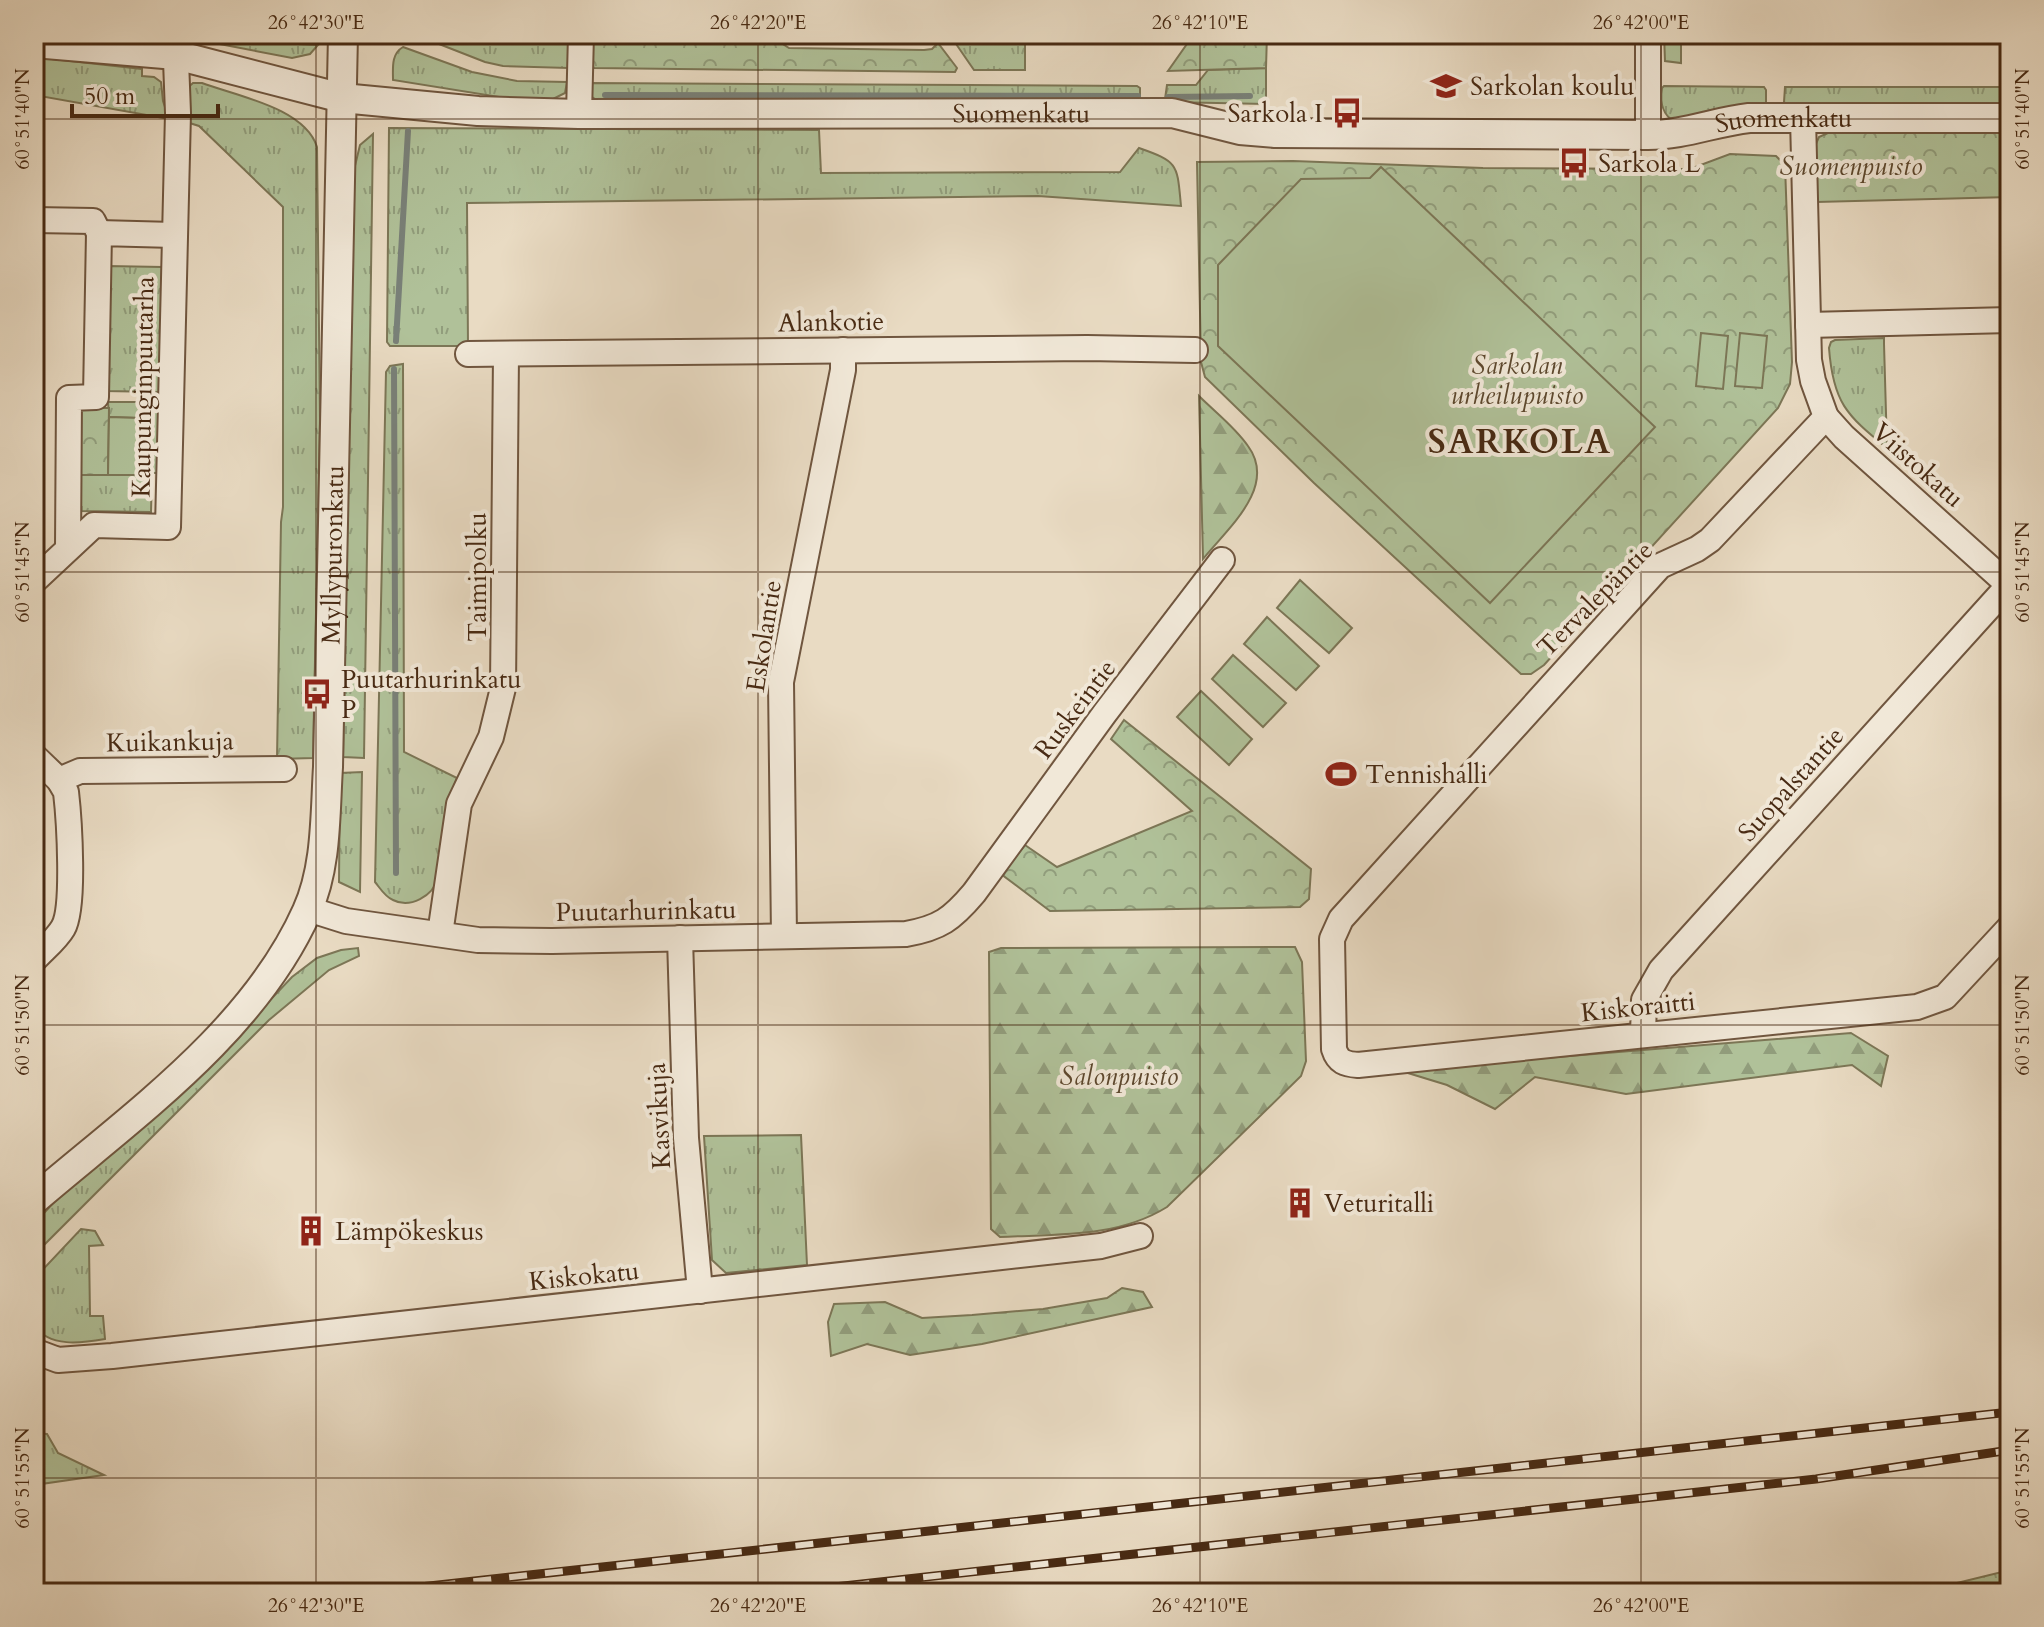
<svg xmlns="http://www.w3.org/2000/svg" width="2044" height="1627" viewBox="0 0 2044 1627" font-family="Cardo,serif">
	<style>
		.grass { fill: url(#grass-tufts); stroke: #7c7656; stroke-width: 2 }
		.forest { fill: url(#forest-firs); stroke: #7c7656; stroke-width: 2 }
		.park { fill: url(#park-crowns); stroke: #7c7656; stroke-width: 2 }
		.pitch { fill: #b0c199; stroke: #7c7656; stroke-width: 2 }
		.lines { fill: none; stroke-linecap: round; stroke-linejoin: round }
		.stream { stroke: #798078; stroke-width: 6 }
		.minor-casing { stroke: #70563f; stroke-width: 28 }
		.tertiary-casing { stroke: #70563f; stroke-width: 32 }
		.minor { stroke: #f1e8d8; stroke-width: 24 }
		.tertiary { stroke: #f1e8d8; stroke-width: 28 }
		.rail-casing { stroke: #482a13; stroke-width: 9 }
		.rail { stroke: #f1e8d8; stroke-width: 6; stroke-dasharray: 18; stroke-linecap: butt }
		.ticks { fill: none; stroke: #482a13; stroke-width: 2; stroke-opacity: 0.45 }
		.labels { text-anchor: middle; dominant-baseline: central; stroke-width: 8; stroke-linejoin: round; paint-order: stroke }
		.poi-label { font-size: 26px; fill: #482a13; stroke: #f1e8d8; text-anchor: start }
		.street-label { font-size: 26px; fill: #482a13; stroke: #f1e8d8 }
		.park-label { font-size: 26px; font-style: italic; fill: #5d482e; stroke: #f1e8d8 }
		.district-label { font-size: 34px; font-weight: bold; letter-spacing: 2px; fill: #482a13; stroke: #f1e8d8 }
		.neatline { fill: none; stroke: #482a13; stroke-width: 3 }
		.ticks-label { font-size: 20px; text-anchor: middle; fill: #482a13 }
	</style>
	<defs>
		<pattern id="grass-tufts" width="24" height="20" patternUnits="userSpaceOnUse" patternTransform="scale(2)"><rect width="24" height="20" fill="#b0c199"/><path d="M3 7l-1-3M5 7V3M7 7l1-3M15 17l-1-3M17 17v-4M19 17l1-3" fill="none" stroke="#919d7c"/></pattern>
		<pattern id="forest-firs" width="22" height="20" patternUnits="userSpaceOnUse" patternTransform="scale(2)"><rect width="22" height="20" fill="#b0c199"/><path d="M5 1l3.5 6h-7zM16 11l3.5 6h-7z" fill="#919d7c"/></pattern>
		<pattern id="park-crowns" width="20" height="18" patternUnits="userSpaceOnUse" patternTransform="scale(2)"><rect width="20" height="18" fill="#b0c199"/><path d="M2 6a3 3 0 1 1 6 0M12 15a3 3 0 1 1 6 0" fill="none" stroke="#919d7c"/></pattern>
	</defs>
	<rect width="100%" height="100%" fill="#e9dbc3"/>
	<filter id="stains"><feTurbulence type="fractalNoise" baseFrequency=".0025" numOctaves="4"/><feColorMatrix values="0 0 0 0 .2 0 0 0 0 .09 0 0 0 0 .02 0 0 0 .5 -.17"/></filter>
	<radialGradient id="worn" r=".72"><stop offset=".6" stop-color="#630" stop-opacity="0"/><stop offset="1" stop-color="#630" stop-opacity=".3"/></radialGradient>
	<g class="grass">
		<path d="M193 34H260L298 44 318 45 310 54 292 58 204 41Z"/>
		<path d="M568 34V68L503 66 485 62 416 35Z"/>
		<path d="M954 34H1025V70H974L954 41Z"/>
		<path d="M1664 34H1681V63L1665 61Z"/>
		<path d="M403 47 472 72 517 81 567 82 565 93 551 100 530 102 393 80C393 68 391 54 403 47Z"/>
		<path d="M34 57 142 69V76L154 77 161 82 163 101 169 119 34 95Z"/>
		<path d="M1266 68V104L1167 102 1165 99 1167 85H1196L1208 70Z"/>
		<path d="M193 83H202C237 96 305 108 317 147L320 419 313 758 277 759 281 522 283 507V207L199 126 183 121 185 90Z"/>
		<path d="M589 83 1137 86 1140 88V100L598 101 592 97Z"/>
		<path d="M1664 86 1764 87 1766 90V104L1676 122C1662 116 1660 101 1662 88Z"/>
		<path d="M1785 87H2010V106L1787 105 1784 102Z"/>
		<path d="M389 128 819 130 821 173 1120 172 1139 148C1179 162 1177 164 1181 206L1038 196 467 203 468 346H390L387 342Z"/>
		<path d="M373 134 364 758 343 757 354 170 360 145Z"/>
		<path d="M107 266 162 267 160 392 105 391Z"/>
		<path d="M1884 338V344L1887 448C1846 415 1833 402 1829 348L1831 342 1835 340Z"/>
		<path d="M403 364 404 752 457 778C443 811 448 845 438 878 433 896 410 909 393 900 385 897 380 888 375 882L386 372 390 366Z"/>
		<path d="M108 402H160V473H152L151 512 78 511V475H138L139 418 109 417Z"/>
		<path d="M362 772 360 892 339 882 340 773Z"/>
		<path d="M358 948 359 956 329 970 269 1020 34 1255V1224L55 1201 187 1088 292 977 317 958 341 950Z"/>
		<path d="M801 1135 807 1265 726 1273 712 1260 704 1136Z"/>
		<path d="M81 1229 95 1231 103 1245 89 1246 90 1316H103L105 1339C82 1343 49 1348 34 1325V1279Z"/>
		<path d="M34 1433 47 1434 58 1453 104 1475 34 1485Z"/>
	</g>
	<g class="forest">
		<path d="M1199 396C1215 412 1235 427 1248 446 1278 487 1227 529 1203 559Z"/>
		<path d="M1295 947 1302 962 1306 1061 1301 1076 1167 1207C1117 1238 1057 1234 1000 1237L991 1229 989 952 1001 948Z"/>
		<path d="M1851 1033 1888 1056 1881 1086 1852 1065 1626 1094 1535 1077 1495 1109 1447 1085 1398 1070Z"/>
		<path d="M1122 1288 1143 1292 1152 1307 982 1344 910 1355 867 1344 831 1356 828 1322 834 1304 885 1302 922 1318 972 1315 1043 1309 1107 1298Z"/>
	</g>
	<g class="park">
		<path d="M1194 34H1267L1266 68 1168 71Z"/>
		<path d="M605 39 778 41 789 48 924 50 932 49 938 43 957 68 955 72 594 68 589 63 592 44Z"/>
		<path d="M1830 132 2010 133V197L1817 202 1815 146 1819 137Z"/>
		<path d="M1730 154 1776 156 1785 165 1792 362 1790 384 1778 408 1544 665 1531 674H1521L1314 483 1205 377 1201 362 1197 162 1293 161 1483 168 1690 169Z"/>
		<path d="M78 408H109L108 475H78Z"/>
		<path d="M1124 720 1311 869 1309 899 1300 907 1050 911 1001 874 1025 845 1057 867 1192 811 1111 739Z"/>
		<path d="M2010 1570V1593H1916Z"/>
	</g>
	<g class="pitch">
		<path d="M1381 167 1655 427 1490 603 1218 346V265L1301 179 1370 178Z"/>
		<path d="M1701 333 1728 336 1723 389 1696 386Z"/>
		<path d="M1740 333 1767 336 1762 388 1735 386Z"/>
		<path d="M109 417 139 418V475H108Z"/>
		<path d="M1300 580 1352 628 1329 653 1277 608Z"/>
		<path d="M1267 617 1319 666 1296 690 1244 644Z"/>
		<path d="M1233 655 1286 703 1263 727 1212 679Z"/>
		<path d="M1201 691 1252 739 1229 765 1177 717Z"/>
	</g>
	<g class="lines">
		<g class="stream">
			<path d="M605 95 1138 96"/>
			<path d="M1168 97 1250 96"/>
			<path d="M396 341 408 131"/>
			<path d="M394 369 396 873"/>
		</g>
		<g class="minor-casing">
			<g id="minor">
				<path d="M579 114 581 34"/>
				<path d="M1803 118 1809 360 1813 381 1826 417 1710 540 1697 549 1660 566 1341 919 1332 939 1334 1049C1338 1062 1345 1064 1358 1065L1917 1007 1945 997 2010 927"/>
				<path d="M1648 135V34"/>
				<path d="M34 220 93 221 99 233"/>
				<path d="M1808 325 2010 320"/>
				<path d="M468 354 1087 348 1195 350"/>
				<path d="M1826 417 1844 437 2010 586"/>
				<path d="M68 547 69 398 96 397 99 233 174 235"/>
				<path d="M34 581 94 525 168 527 178 113 175 34"/>
				<path d="M34 756 59 780 66 792C69 818 75 908 63 928 56 940 43 950 34 960"/>
				<path d="M59 780 80 771 284 769"/>
				<path d="M308 909 346 921 478 940 552 941 906 934C940 928 952 919 974 893L1105 713 1222 560"/>
				<path d="M440 934 459 804 491 737 503 688 506 354"/>
				<path d="M784 936 781 682 843 370V350"/>
				<path d="M680 938 686 1138 700 1291"/>
				<path d="M1643 1035 1644 1000 1661 970 2009 585"/>
				<path d="M34 1351 58 1360 112 1356 1101 1246 1140 1236"/>
			</g>
		</g>
		<g class="tertiary-casing">
			<g id="tertiary">
				<path id="s1" d="M34 43 176 55 342 98 478 111 579 114 1172 113 1240 130 1275 133 1648 135C1684 135 1714 122 1749 118H2010"/>
				<path id="s2" d="M34 1200C132 1116 253 1032 307 911 327 867 325 814 328 767L343 34"/>
			</g>
		</g>
		<use href="#minor" class="minor"/>
		<use href="#tertiary" class="tertiary"/>
		<g class="rail-casing">
			<g id="rail">
				<path d="M366 1593 2010 1412"/>
				<path d="M780 1593 1816 1479 2010 1450"/>
			</g>
		</g>
		<use href="#rail" class="rail"/>
	</g>
	<path class="ticks" d="M316 34V1593M758 34V1593M1200 34V1593M1641 34V1593M34 119H2010M34 572H2010M34 1025H2010M34 1478H2010"/>
	<defs>
		<g id="school-bare" transform="scale(2.4)"><path d="M0-5L7-2L0 1L-7-2ZM-4 1L0 2.5L4 1V4Q0 6-4 4Z" fill="#8f2418" stroke="#f1e8d8" stroke-width="2.5" paint-order="stroke"/></g>
		<g id="bus-bare" transform="scale(2.4)"><path d="M-5-6H5V4H4V6H2V4H-2V6H-4V4H-5ZM-3.5-4V0h7V-4ZM-3.5 1.2v1.5H-2V1.2ZM2 1.2v1.5H3.5V1.2Z" fill="#8f2418" stroke="#f1e8d8" stroke-width="2.5" paint-order="stroke"/></g>
		<g id="stadium-bare" transform="scale(2.4)"><path d="M0-5a6.5 5 0 1 0 0 10a6.5 5 0 1 0 0-10ZM-3.5-1.8h7v3.6h-7Z" fill="#8f2418" stroke="#f1e8d8" stroke-width="2.5" paint-order="stroke"/></g>
		<g id="building-bare" transform="scale(2.4)"><path d="M-4-6H4V6H1V3H-1V6H-4ZM-2.5-4.3h1.7v1.8h-1.7ZM.8-4.3h1.7v1.8H.8ZM-2.5-1h1.7V.8h-1.7ZM.8-1h1.7V.8H.8Z" fill="#8f2418" stroke="#f1e8d8" stroke-width="2.5" paint-order="stroke"/></g>
	</defs>
	<g fill-rule="evenodd">
		<use href="#school-bare" x="1446" y="86"/>
		<use href="#bus-bare" x="1347" y="113"/>
		<use href="#bus-bare" x="1574" y="163"/>
		<use href="#bus-bare" x="317" y="694"/>
		<use href="#stadium-bare" x="1341" y="774"/>
		<use href="#building-bare" x="1300" y="1203"/>
		<use href="#building-bare" x="311" y="1231"/>
	</g>
	<g class="labels">
		<g class="poi-label">
			<text x="1470" y="86">Sarkolan koulu</text>
			<text x="1323" y="113" text-anchor="end">Sarkola I</text>
			<text x="1598" y="163">Sarkola L</text>
			<text x="341" y="679">Puutarhurinkatu<tspan x="341" dy="30">P</tspan></text>
			<text x="1365" y="774">Tennishalli</text>
			<text x="1324" y="1203">Veturitalli</text>
			<text x="335" y="1231">Lämpökeskus</text>
		</g>
		<g class="street-label">
			<text stroke="none"><textPath href="#s1" startOffset="994">Suomenkatu</textPath></text>
			<text stroke="none"><textPath href="#s1" startOffset="1760">Suomenkatu</textPath></text>
			<text transform="translate(831 322) rotate(-1)">Alankotie</text>
			<text transform="translate(143 387) rotate(-89)">Kaupunginpuutarha</text>
			<text transform="translate(1918 465) rotate(42)">Viistokatu</text>
			<text stroke="none"><textPath href="#s2" startOffset="760">Myllypuronkatu</textPath></text>
			<text transform="translate(477 577) rotate(-90)">Taimipolku</text>
			<text transform="translate(1595 599) rotate(-45)">Tervalepäntie</text>
			<text transform="translate(764 636) rotate(-81)">Eskolantie</text>
			<text transform="translate(1075 709) rotate(-53)">Ruskeintie</text>
			<text transform="translate(170 742) rotate(-1)">Kuikankuja</text>
			<text transform="translate(1791 784) rotate(-48)">Suopalstantie</text>
			<text transform="translate(646 911) rotate(-1)">Puutarhurinkatu</text>
			<text transform="translate(1638 1007) rotate(-6)">Kiskoraitti</text>
			<text transform="translate(659 1116) rotate(-93)">Kasvikuja</text>
			<text transform="translate(584 1276) rotate(-6)">Kiskokatu</text>
		</g>
		<g class="park-label">
			<text x="1851" y="166">Suomenpuisto</text>
			<text x="1517" y="365">Sarkolan<tspan x="1517" dy="30">urheilupuisto</tspan></text>
			<text x="1119" y="1076">Salonpuisto</text>
		</g>
		<g class="district-label">
			<text x="1520" y="442">SARKOLA</text>
		</g>
	</g>
	<rect width="2044" height="1627" fill="none" stroke="#e9dbc3" stroke-width="88"/>
	<path d="M72 104v12h146v-12" fill="none" stroke="#482a13" stroke-width="4"/>
	<text x="84" y="104" font-size="24" fill="#482a13" stroke="#f1e8d8" stroke-width="6" paint-order="stroke">50 m</text>
	<rect x="44" y="44" width="1956" height="1539" class="neatline"/>
	<g class="ticks-label">
		<text x="316" y="29">26°42'30"E</text>
		<text x="758" y="29">26°42'20"E</text>
		<text x="1200" y="29">26°42'10"E</text>
		<text x="1641" y="29">26°42'00"E</text>
		<text transform="translate(2022 119) rotate(-90)" y="7">60°51'40"N</text>
		<text transform="translate(22 119) rotate(-90)" y="7">60°51'40"N</text>
		<text transform="translate(2022 572) rotate(-90)" y="7">60°51'45"N</text>
		<text transform="translate(22 572) rotate(-90)" y="7">60°51'45"N</text>
		<text transform="translate(2022 1025) rotate(-90)" y="7">60°51'50"N</text>
		<text transform="translate(22 1025) rotate(-90)" y="7">60°51'50"N</text>
		<text transform="translate(2022 1478) rotate(-90)" y="7">60°51'55"N</text>
		<text transform="translate(22 1478) rotate(-90)" y="7">60°51'55"N</text>
		<text x="316" y="1612">26°42'30"E</text>
		<text x="758" y="1612">26°42'20"E</text>
		<text x="1200" y="1612">26°42'10"E</text>
		<text x="1641" y="1612">26°42'00"E</text>
	</g>
	<rect width="100%" height="100%" filter="url(#stains)"/>
	<rect width="100%" height="100%" fill="url(#worn)"/>
</svg>
